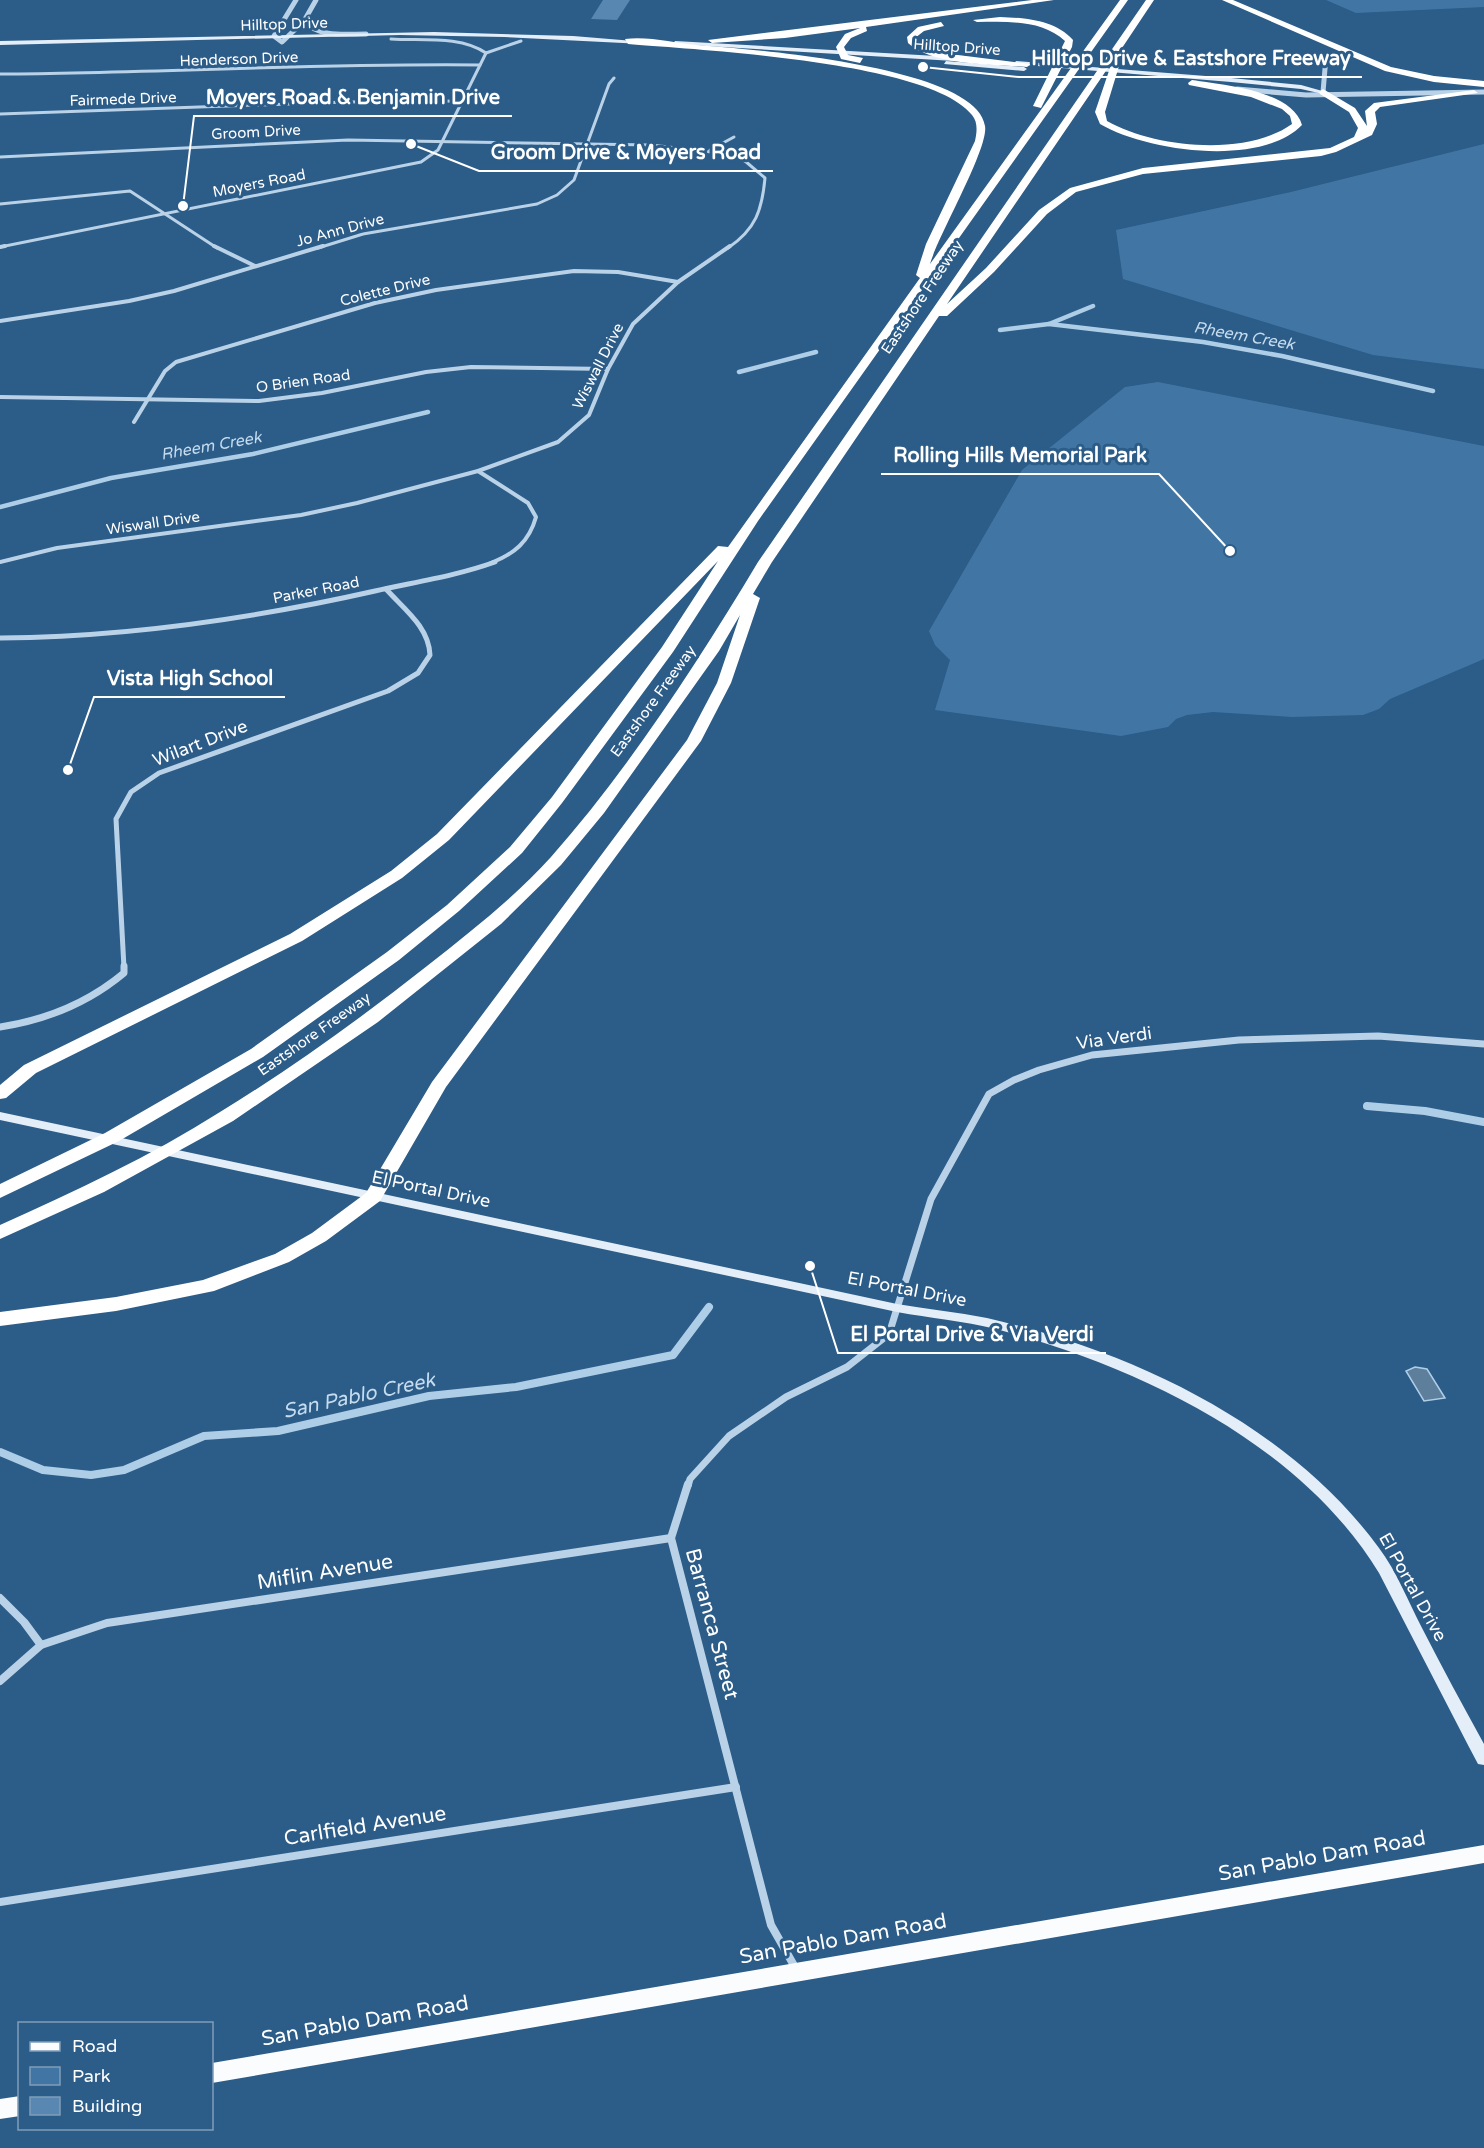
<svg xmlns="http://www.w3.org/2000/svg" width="1484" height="2148" viewBox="0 0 1484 2148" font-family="'Varela Round',sans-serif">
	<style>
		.green { fill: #4176a4 }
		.water { fill: #5e7f9c; stroke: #aecee8; stroke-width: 1.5 }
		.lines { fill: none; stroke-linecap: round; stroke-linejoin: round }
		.stream-far1 { stroke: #aecee8; stroke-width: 4.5 }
		.stream { stroke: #aecee8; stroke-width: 8 }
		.building { fill: #5887b1 }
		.minor-far4 { stroke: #b9d2e8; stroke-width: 3 }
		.minor-far3 { stroke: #b9d2e8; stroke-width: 4 }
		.minor-far2 { stroke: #b9d2e8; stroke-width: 5 }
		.minor-far1 { stroke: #b9d2e8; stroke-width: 7 }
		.minor { stroke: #b9d2e8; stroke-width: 8 }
		.tertiary { stroke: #b9d2e8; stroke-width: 5 }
		.secondary { fill: #e3eef8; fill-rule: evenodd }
		.primary { fill: #fbfcfe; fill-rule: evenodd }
		.motorway { fill: #fff; fill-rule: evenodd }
		.labels { text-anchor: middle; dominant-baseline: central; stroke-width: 6; stroke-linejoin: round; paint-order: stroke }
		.far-street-label { font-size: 15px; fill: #fff; stroke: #2c5c88 }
		.far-water-label { font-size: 16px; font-style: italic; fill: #c5dcef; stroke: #2c5c88 }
		.street-label { font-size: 18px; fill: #fff; stroke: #2c5c88 }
		.water-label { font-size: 20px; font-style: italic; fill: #c5dcef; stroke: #2c5c88 }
		.near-street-label { font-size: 21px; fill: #fff; stroke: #2c5c88 }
		.leader { fill: none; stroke: #fff; stroke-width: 2 }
		.callout-dot { fill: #fff; stroke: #2c5c88; stroke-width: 2 }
		.callout-label { font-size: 20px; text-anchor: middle; font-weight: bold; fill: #fff; stroke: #2c5c88; stroke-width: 6; stroke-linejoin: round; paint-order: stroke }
	</style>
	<rect width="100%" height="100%" fill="#2c5c88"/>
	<g class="green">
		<path d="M1326 0H1484V7L1356 13Z"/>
		<path d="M1484 144V369L1373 355 1123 279 1116 230 1291 192Z"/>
		<path d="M1158 382 1484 446V659L1390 699 1379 709 1363 715 1292 717 1213 712 1187 715 1176 719 1168 727 1121 736 935 710 950 660 935 645 929 631 1022 470 1125 387Z"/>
	</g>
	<path class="water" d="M1415 1367 1427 1369 1445 1398 1424 1401 1406 1371Z"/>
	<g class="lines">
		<g class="stream-far1">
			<path d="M1049 324 1203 342 1282 356 1433 391"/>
			<path d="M1000 330 1049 324 1093 306"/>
			<path d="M739 372 816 352"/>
			<path d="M0 507 111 478 253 454 428 412"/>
		</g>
		<g class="stream">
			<path d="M1367 1106 1425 1111 1484 1122"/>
			<path d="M0 1452 43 1470 91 1475 124 1470 204 1436 278 1431 429 1396 516 1387 673 1355 709 1307"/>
		</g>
	</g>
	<path class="building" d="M603 0H630L617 20 591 19Z"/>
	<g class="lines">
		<g class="minor-far4">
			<path d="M391 39C421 41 460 35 486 53"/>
			<path d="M486 53 521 41"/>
			<path d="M0 74C160 73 320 63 480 65"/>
			<path d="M0 114 346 102 462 101"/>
			<path d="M710 150 734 137"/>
			<path d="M0 157 348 140 651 145 720 153 745 161 765 178C762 210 756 229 728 248"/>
			<path d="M0 204 130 191 217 248"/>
			<path d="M0 247 421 162 438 150 486 53"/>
			<path d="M318 248 363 234 537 204 557 195 574 180 609 84 614 78"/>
		</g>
		<g class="minor-far3">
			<path d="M214 246 255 266"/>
			<path d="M0 247 5 246"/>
			<path d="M0 321 129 301 174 291 323 246"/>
			<path d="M0 397 259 401 322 393 426 372 471 367 608 369"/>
			<path d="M134 422 165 371 176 362 375 303 436 290 574 271 618 272 678 282"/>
			<path d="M478 471 528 503 536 517C529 542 514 554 491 563"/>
			<path d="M0 562 57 548 301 515 357 503 478 471 558 442 589 415 608 369 633 324 678 282 730 246"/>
		</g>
		<g class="minor-far2">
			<path d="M0 638C127 637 251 619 375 591 415 582 456 576 495 562"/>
			<path d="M124 968 116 819 131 792 159 773 388 691 418 673 430 655C429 627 404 609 386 589"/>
		</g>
		<g class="minor-far1">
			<path d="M0 1027C46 1020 88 1003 124 973V966"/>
			<path d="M688 1486 690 1479 729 1436 786 1397 847 1367 889 1334 931 1199 989 1094 1014 1080 1039 1070 1092 1055 1239 1040 1378 1036 1484 1044"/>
		</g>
		<g class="minor">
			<path d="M688 1484 671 1538 771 1925 796 1969"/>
			<path d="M0 1598 24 1622 41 1645"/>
			<path d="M0 1681 41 1645 107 1623 671 1538"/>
			<path d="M0 1902 736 1787"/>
		</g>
		<g class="tertiary">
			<path d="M296 0 274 36 282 42 304 21 316 0"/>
			<path d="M304 21C319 38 346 34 366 34"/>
			<path d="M1237 89 1306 95 1484 92"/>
			<path d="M1323 92 1326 57"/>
		</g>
		<g class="secondary">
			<path d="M434 32 573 36 646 42 643 44 504 37 400 35 0 45V41Z"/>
			<path d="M675 41 954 57 957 59 954 61 673 44Z"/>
			<path d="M946 61 1024 67 1027 69 1024 71 944 64Z"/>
			<path d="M1016 61 1231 78 1301 85 1326 92 1323 94 1301 89 1231 82 1014 64Z"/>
			<path d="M0 1112 897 1304C927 1309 957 1312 987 1318 1132 1351 1289 1425 1379 1548 1397 1572 1408 1601 1422 1628 1442 1667 1463 1706 1484 1744V1765L1478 1764 1469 1747 1379 1573C1300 1443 1138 1366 996 1329 963 1321 930 1318 897 1312L0 1120Z"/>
		</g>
		<g class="primary">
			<path d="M1484 1845V1863L212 2083V2063Z"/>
			<path d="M20 2096V2116L0 2119V2099Z"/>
		</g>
		<g class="motorway">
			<path d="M1032 0H1054L866 27 867 31 851 38 844 47 848 55 863 58 860 63 841 59 836 47 845 34 860 28 785 38 712 43 708 40Z"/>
			<path d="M1120 0H1128L758 521 673 652 562 803 522 853 459 911 399 960 263 1057 119 1141 0 1198V1184L105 1133 251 1049 387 952 447 905 510 847 552 797 662 647 718 561 449 840 402 878 302 941 36 1073 6 1098 0 1099V1085L24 1065 290 934 391 871 437 834 718 546 728 547 920 278 916 275 926 244 975 141C977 132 978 122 972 115 930 61 698 50 628 44L625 39C648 36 675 43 697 45 748 49 977 66 985 126 989 148 939 234 930 264Z"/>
			<path d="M1146 0H1154L1120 51 1123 53 1105 112 1107 121C1155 148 1246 157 1292 124L1290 116 1282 109 1251 97 1189 85 1188 83 1192 80C1223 85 1292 90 1302 125 1260 168 1146 151 1100 124L1095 112 1112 62 947 304 986 268 1039 210 1070 188 1143 168 1330 148 1354 137 1358 128 1349 112 1320 94 1319 92 1323 89 1355 108 1367 126 1365 111 1374 103 1474 90 1478 93 1380 107 1375 112 1377 124 1372 135 1336 152 1321 156 1143 174 1076 192 1047 214 994 272 947 316H939L772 562 753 594 760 598 731 683 701 741 446 1087 380 1201 326 1241 289 1262 214 1291 116 1311 0 1326V1312L116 1297 203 1280 275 1254 312 1233 366 1193 432 1082 687 740 717 683 740 615 719 651 604 813 561 865 501 924 378 1022 233 1121 104 1192 0 1239V1225C75 1191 151 1156 220 1112 292 1068 361 1018 427 966 470 932 514 898 551 857 628 770 698 662 758 562Z"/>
			<path d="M1222 0H1233L1391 67 1434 76 1484 81V87L1434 82 1385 71Z"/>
			<path d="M1000 17C1026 18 1055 20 1073 40L1072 47 1041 108 1033 106 1065 41C1041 19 1007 22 977 22L973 20Z"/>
			<path d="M941 22 944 26 924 31 915 38 916 42 950 54 1031 64 1027 67C994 64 933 66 908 43L907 37 918 27Z"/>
		</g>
	</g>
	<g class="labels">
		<g class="far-street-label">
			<text transform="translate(284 24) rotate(-2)">Hilltop Drive</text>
			<text transform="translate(957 47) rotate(4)">Hilltop Drive</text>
			<text transform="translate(239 59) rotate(-2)">Henderson Drive</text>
			<text transform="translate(123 99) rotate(-2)">Fairmede Drive</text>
			<text transform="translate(256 132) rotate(-3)">Groom Drive</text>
			<text transform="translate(259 183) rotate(-11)">Moyers Road</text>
			<text transform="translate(340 230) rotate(-15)">Jo Ann Drive</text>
			<text transform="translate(385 290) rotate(-14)">Colette Drive</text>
			<text transform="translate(922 297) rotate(-56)">Eastshore Freeway</text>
			<text transform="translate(598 366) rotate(-63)">Wiswall Drive</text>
			<text transform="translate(303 381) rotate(-8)">O Brien Road</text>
			<text transform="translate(153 523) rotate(-8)">Wiswall Drive</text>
			<text transform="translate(316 590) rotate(-11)">Parker Road</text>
			<text transform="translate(653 701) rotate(-54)">Eastshore Freeway</text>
			<text transform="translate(314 1034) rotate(-35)">Eastshore Freeway</text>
		</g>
		<g class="far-water-label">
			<text transform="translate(1244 336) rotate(10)">Rheem Creek</text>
			<text transform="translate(211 446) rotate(-10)">Rheem Creek</text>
		</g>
		<g class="street-label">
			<text transform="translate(200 743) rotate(-21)">Wilart Drive</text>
			<text transform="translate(1114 1038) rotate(-8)">Via Verdi</text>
			<text transform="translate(431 1189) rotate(12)">El Portal Drive</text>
			<text transform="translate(907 1289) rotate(11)">El Portal Drive</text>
			<text transform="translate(1413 1587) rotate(61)">El Portal Drive</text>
		</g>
		<g class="water-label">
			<text transform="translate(359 1396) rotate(-12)">San Pablo Creek</text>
		</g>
		<g class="near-street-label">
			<text transform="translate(325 1572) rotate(-9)">Miflin Avenue</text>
			<text transform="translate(712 1624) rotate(75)">Barranca Street</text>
			<text transform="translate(365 1826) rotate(-9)">Carlfield Avenue</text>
			<text transform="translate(1322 1856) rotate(-10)">San Pablo Dam Road</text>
			<text transform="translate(843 1939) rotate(-10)">San Pablo Dam Road</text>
			<text transform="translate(365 2021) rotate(-10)">San Pablo Dam Road</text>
		</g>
	</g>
	<path class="leader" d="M923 67L1019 77H1362M183 206L194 116H512M411 144L479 171H773M1230 551L1159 474H881M68 770L94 697H285M810 1266L838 1353H1106"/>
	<g class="callout-dot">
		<circle cx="923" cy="67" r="6"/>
		<circle cx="183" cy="206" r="6"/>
		<circle cx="411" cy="144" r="6"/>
		<circle cx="1230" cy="551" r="6"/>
		<circle cx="68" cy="770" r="6"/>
		<circle cx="810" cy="1266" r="6"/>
	</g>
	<g class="callout-label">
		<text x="1191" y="65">Hilltop Drive &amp; Eastshore Freeway</text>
		<text x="353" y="104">Moyers Road &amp; Benjamin Drive</text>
		<text x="626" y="159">Groom Drive &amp; Moyers Road</text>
		<text x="1020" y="462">Rolling Hills Memorial Park</text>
		<text x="190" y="685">Vista High School</text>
		<text x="972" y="1341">El Portal Drive &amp; Via Verdi</text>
	</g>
	<rect x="18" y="2022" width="195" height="108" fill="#2c5c88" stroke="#809db8" stroke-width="1.5"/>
	<rect x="30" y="2042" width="30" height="9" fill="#fbfcfe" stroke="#809db8" stroke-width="1.5"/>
	<text x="72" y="2052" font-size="18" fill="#ffffff">Road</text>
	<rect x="30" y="2067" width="30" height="18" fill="#4176a4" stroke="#809db8" stroke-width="1.5"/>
	<text x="72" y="2082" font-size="18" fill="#ffffff">Park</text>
	<rect x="30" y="2097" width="30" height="18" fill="#5887b1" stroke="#809db8" stroke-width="1.5"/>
	<text x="72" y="2112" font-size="18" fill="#ffffff">Building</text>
</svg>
